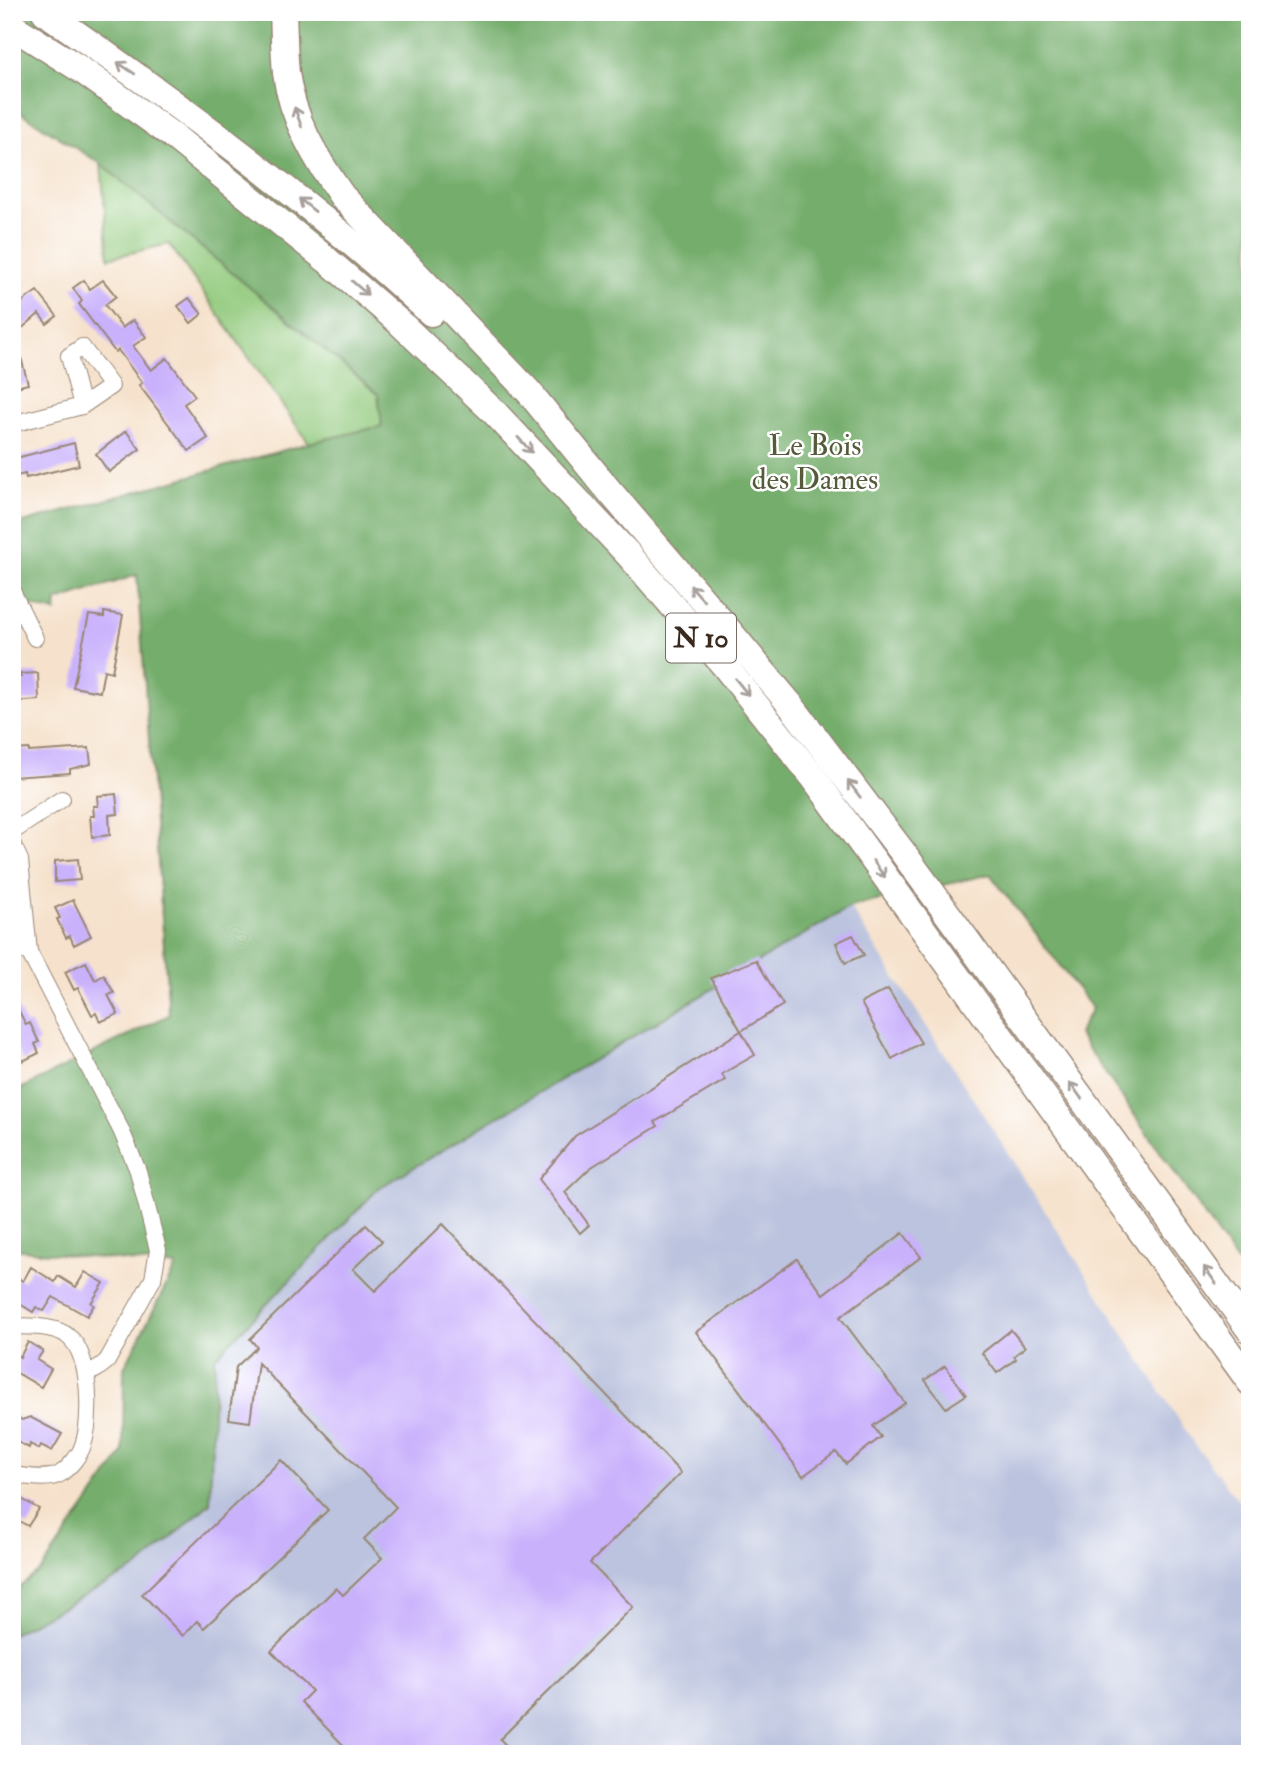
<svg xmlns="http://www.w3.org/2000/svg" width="1262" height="1766" viewBox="0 0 1262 1766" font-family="'IM FELL Double Pica',serif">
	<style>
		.industrial { fill: #bbc3de }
		.green { fill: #91c97c; stroke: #667a4d; stroke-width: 2 }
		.forest { fill: #74ad6c; stroke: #586c45; stroke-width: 2 }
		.building { fill: #c9b1fc }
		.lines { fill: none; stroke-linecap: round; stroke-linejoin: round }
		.minor-casing { stroke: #988675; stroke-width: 18 }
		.trunk-casing { stroke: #988675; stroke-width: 29 }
		.minor { stroke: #fff; stroke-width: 16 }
		.trunk { stroke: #fff; stroke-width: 26 }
		.oneway { stroke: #a79f9a }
		.labels { text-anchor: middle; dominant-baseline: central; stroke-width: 5; stroke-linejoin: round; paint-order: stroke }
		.shield { fill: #fff; stroke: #766a62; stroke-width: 2 }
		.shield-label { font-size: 28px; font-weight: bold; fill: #3b2a1e }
		.park-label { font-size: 30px; fill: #555a3a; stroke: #fff }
	</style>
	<rect width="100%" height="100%" fill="#fff"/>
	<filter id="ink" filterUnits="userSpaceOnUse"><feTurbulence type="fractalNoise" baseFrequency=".0143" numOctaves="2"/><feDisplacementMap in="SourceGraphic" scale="14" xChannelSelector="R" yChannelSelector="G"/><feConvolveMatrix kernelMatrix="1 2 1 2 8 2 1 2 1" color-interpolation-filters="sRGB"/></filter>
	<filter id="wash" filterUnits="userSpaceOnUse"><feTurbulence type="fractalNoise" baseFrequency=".00686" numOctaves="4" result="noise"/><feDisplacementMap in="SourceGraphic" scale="28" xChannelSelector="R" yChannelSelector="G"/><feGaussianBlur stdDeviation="1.57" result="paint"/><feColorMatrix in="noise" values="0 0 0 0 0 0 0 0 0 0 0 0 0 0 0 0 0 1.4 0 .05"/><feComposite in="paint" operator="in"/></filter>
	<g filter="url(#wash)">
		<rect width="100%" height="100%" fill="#f6e2cc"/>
		<path class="industrial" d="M850 907 1195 1445 1250 1515V1754H12V1634L139 1567 210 1504 215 1358 379 1188Z"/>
		<path class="green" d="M101 164 378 394 382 426 309 443 169 244 109 258Z"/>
		<path class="forest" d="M12 12H1250V1281L1078 1034 1092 1008 990 874 850 907 379 1188 215 1358 210 1503 139 1567 12 1634V1593L42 1569 123 1453 124 1368 176 1266 12 1249V1093L169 1015 137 575 57 601 56 612 26 605 12 578V526L309 443 382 426 378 394 101 164 12 107Z"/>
		<g id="blocks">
			<g class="building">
				<path d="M84 280 90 289 103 280 116 296 105 305 122 328 133 320 146 337 133 346 151 370 167 358 195 396 184 404 208 438 189 451 139 385 142 383 118 350 115 352 79 304 82 301 73 288Z"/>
				<path d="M37 291 57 316 47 324 39 314 21 329 12 317V309Z"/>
				<path d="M189 298 202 314 191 323 178 306Z"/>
				<path d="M12 342H17L28 384 12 388Z"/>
				<path d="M126 431 140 449 109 472 96 454Z"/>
				<path d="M74 443 79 465 26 478 25 474 12 477V459Z"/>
				<path d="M104 612 123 615 112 672 104 670 100 692 73 687 89 615 104 617Z"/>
				<path d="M38 673 39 700 12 702V678L21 677 20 674Z"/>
				<path d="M89 748 91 764 70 769V773L12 777V750L29 749V752Z"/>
				<path d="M116 794 118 814 109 815 110 835 92 837 90 816H94L93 806H98L97 796Z"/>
				<path d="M78 859 80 880 55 882V861Z"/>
				<path d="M73 900 91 936 74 945 70 936 66 938 57 919 60 918 55 908Z"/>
				<path d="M853 935 864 955 845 963 836 943Z"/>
				<path d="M756 960 783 1005 741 1031 711 978Z"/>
				<path d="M86 962 95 980 104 975 114 993 108 995 118 1014 100 1022 96 1013 92 1015 78 988 74 990 65 972Z"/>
				<path d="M888 989 921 1043 892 1059 861 1003Z"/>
				<path d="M12 997 26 1025 30 1023 39 1042 35 1044 39 1053 23 1061 12 1040Z"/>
				<path d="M741 1031 755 1055 722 1074 725 1080 655 1122 658 1126 590 1168 565 1192 589 1225 580 1233 539 1179 575 1136Z"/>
				<path d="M443 1224 681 1473 590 1563 633 1607 500 1739 514 1754H352L301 1702 312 1691 271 1651 336 1588 343 1595 382 1558 364 1539 396 1507 258 1363 250 1422 229 1419 236 1367 257 1347 250 1339 366 1225 382 1241 353 1269 375 1291Z"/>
				<path d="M903 1233 921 1257 840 1317 905 1403 873 1426 881 1437 846 1464 836 1452 803 1476 696 1332 797 1259 823 1294Z"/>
				<path d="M31 1267 55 1282 58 1276 76 1287 85 1272 104 1283 91 1303 94 1305 87 1316 53 1297 44 1311 36 1307 33 1312 12 1299V1274L23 1281Z"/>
				<path d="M1011 1330 1025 1347 1014 1356 1016 1359 997 1373 982 1353Z"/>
				<path d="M28 1342 43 1351 37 1360 51 1369 41 1387 12 1370V1352L20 1357Z"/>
				<path d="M945 1366 966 1395 946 1408 925 1380Z"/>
				<path d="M12 1414 22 1420 30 1417 62 1434 52 1451 41 1445 39 1449 30 1444 29 1448 12 1439Z"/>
				<path d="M281 1460 328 1510 204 1628 197 1621 183 1636 142 1594Z"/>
				<path d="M20 1498 39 1509 28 1526 12 1517V1512Z"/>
			</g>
		</g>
	</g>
	<g filter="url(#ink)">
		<use href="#blocks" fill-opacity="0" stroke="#988675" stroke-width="2"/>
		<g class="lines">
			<g class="minor-casing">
				<g id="minor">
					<path d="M12 424 82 406 111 386 82 347 69 356 82 406"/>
					<path d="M12 591 35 638"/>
					<path d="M12 832 62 799"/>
					<path d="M12 843 20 860 29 952"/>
					<path d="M12 949 29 952 121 1130 138 1171 158 1250 153 1279 107 1361 97 1369 86 1374"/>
					<path d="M12 1326C29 1327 56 1325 69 1337 91 1355 92 1420 83 1445 80 1455 69 1468 60 1474 48 1481 26 1476 12 1475"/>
				</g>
			</g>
			<g class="trunk-casing">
				<g id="trunk">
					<path d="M45 12C180 105 311 202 431 313"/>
					<path d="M283 12C284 32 284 53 286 73 292 119 316 159 342 196L529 392 606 487 719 619 789 703 904 854 1250 1330"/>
					<path d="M12 26 80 69 173 136 327 260 399 322 495 413 628 554 724 665 814 778 1250 1382"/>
				</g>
			</g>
			<use href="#minor" class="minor"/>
			<use href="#trunk" class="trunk"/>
		</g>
		<defs><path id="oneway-shaft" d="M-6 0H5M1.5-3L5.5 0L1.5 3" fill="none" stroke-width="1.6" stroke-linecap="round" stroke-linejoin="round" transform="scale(1.75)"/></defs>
		<g class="oneway">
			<use href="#oneway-shaft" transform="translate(126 68) rotate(-146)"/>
			<use href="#oneway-shaft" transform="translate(298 117) rotate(-110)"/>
			<use href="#oneway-shaft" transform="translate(307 205) rotate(-141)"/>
			<use href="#oneway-shaft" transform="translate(360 288) rotate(41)"/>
			<use href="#oneway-shaft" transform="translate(525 445) rotate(47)"/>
			<use href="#oneway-shaft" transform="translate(697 593) rotate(-131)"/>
			<use href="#oneway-shaft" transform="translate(742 687) rotate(51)"/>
			<use href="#oneway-shaft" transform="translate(854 789) rotate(-127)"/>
			<use href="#oneway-shaft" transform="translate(879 869) rotate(54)"/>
			<use href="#oneway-shaft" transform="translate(1076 1091) rotate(-126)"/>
			<use href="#oneway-shaft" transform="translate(1210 1275) rotate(-126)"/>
		</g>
	</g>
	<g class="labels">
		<rect class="shield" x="666" y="613.5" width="70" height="49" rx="5"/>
		<g class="shield-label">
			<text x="701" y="638">N 10</text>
		</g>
		<g class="park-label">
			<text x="815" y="445">Le Bois<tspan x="815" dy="34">des Dames</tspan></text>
		</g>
	</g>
	<rect width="1262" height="1766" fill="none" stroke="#fff" stroke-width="42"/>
</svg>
